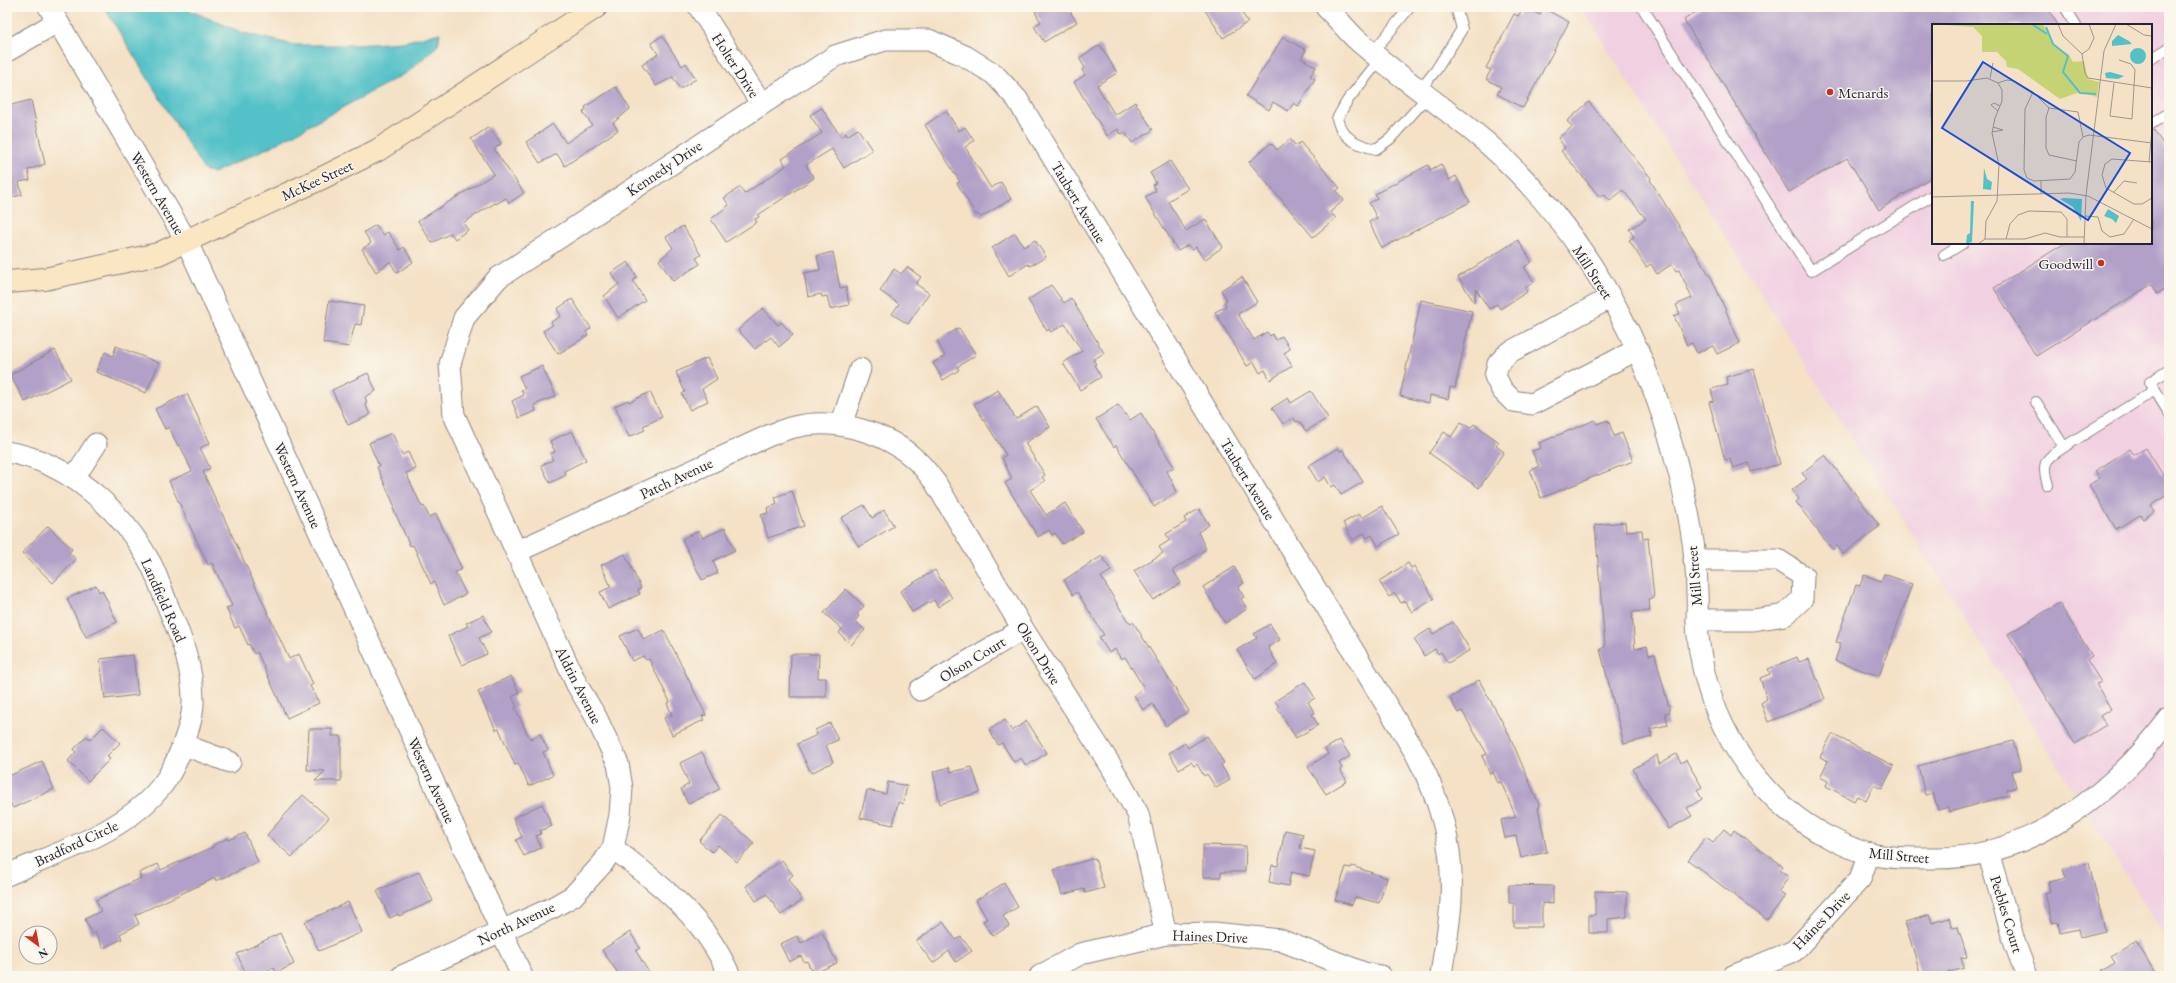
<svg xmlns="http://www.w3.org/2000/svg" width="2176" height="983" viewBox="0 0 2176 983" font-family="'EB Garamond',serif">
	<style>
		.built { fill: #f1d0e2; fill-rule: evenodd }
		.water { fill: #53c1c7; stroke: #3a7281 }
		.building { fill: #b2a0c8 }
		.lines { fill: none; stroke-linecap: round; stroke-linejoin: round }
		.lane-casing { stroke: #8b8280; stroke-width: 12 }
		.street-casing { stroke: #8b8280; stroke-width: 23 }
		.secondary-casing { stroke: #8b8280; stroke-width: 24 }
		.lane { stroke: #fff; stroke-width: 10 }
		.street { stroke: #fff; stroke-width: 21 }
		.secondary { stroke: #fbe6c4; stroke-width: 22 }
		.poi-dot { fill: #c8321e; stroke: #fbf7ec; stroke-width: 1.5 }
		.labels { text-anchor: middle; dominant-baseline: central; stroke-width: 3; stroke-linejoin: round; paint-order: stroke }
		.street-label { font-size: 15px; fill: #22223b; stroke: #fbf7ec }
		.poi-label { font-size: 15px; fill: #22223b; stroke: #fbf7ec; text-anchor: start }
		.inset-river { fill: none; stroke: #53c1c7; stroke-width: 2 }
		.inset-road { fill: none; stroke: #a0958e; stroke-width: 1 }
		.view { fill: #1d4ed8; fill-opacity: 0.15; stroke: #1d4ed8; stroke-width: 2 }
		.inset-edge { fill: none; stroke: #22223b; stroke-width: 2 }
	</style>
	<rect width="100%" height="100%" fill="#fbf7ec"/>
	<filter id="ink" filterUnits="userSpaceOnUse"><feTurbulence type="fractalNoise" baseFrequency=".025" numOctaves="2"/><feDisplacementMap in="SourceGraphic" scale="8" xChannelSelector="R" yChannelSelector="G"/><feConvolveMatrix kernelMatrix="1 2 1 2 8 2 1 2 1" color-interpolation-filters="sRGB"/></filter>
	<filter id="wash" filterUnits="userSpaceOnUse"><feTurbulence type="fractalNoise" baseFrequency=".012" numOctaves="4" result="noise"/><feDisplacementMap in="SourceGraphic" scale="16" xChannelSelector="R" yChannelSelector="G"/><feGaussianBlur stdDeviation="0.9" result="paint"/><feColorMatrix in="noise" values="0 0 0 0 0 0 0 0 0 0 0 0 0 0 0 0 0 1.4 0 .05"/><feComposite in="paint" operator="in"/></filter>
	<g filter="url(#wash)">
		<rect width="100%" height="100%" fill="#f4e1c6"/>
		<path class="built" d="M1581 7H2169V943ZM1933 25H2151V243H1933Z"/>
		<path class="water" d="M104 7H181L244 33 294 45H356L403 42 440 33 438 45 408 72 384 85 272 146 213 173 204 170Z"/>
		<g id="blocks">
			<g class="building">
				<path d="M1043 7H1067L1077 22 1044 42 1034 26 1041 22 1035 12Z"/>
				<path d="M1203 7H1238L1248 22 1223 38Z"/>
				<path d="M1524 7 1540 15 1543 8 1569 22 1523 108 1497 94 1501 87 1486 79 1491 70 1486 68 1514 14 1518 16Z"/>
				<path d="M1703 7H2047L2058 25H1933V176L1879 210 1847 158 1789 192 1684 20Z"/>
				<path d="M662 36 682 66 686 63 696 79 680 89 673 77 656 86 642 65 658 54 651 43Z"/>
				<path d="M1283 37 1306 50 1301 58 1316 67 1310 76 1315 79 1298 106 1294 103 1288 111 1273 102 1269 110 1246 96Z"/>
				<path d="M1100 45 1117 73 1097 85 1099 89 1115 115 1135 102 1153 130 1132 143 1125 132 1121 134 1118 129 1107 136 1074 82 1085 75 1082 70 1085 68 1079 58Z"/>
				<path d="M616 87 630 109 613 123 618 130 565 166 557 154 540 163 526 142 553 124 566 143 592 125 583 112 586 109 585 107Z"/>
				<path d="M31 100 45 164 28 170 30 180 19 182 22 195 7 198V106Z"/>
				<path d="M1589 102 1651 178 1650 180 1712 279 1740 343 1717 354 1713 346 1697 353 1692 343 1687 345 1674 316 1680 314 1676 305 1692 298 1679 270 1676 271 1672 264 1657 274 1651 264 1646 267 1629 240 1634 237 1629 229 1646 219 1623 190 1610 201 1604 194 1600 197 1561 151 1565 148 1558 138 1572 127 1567 121Z"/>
				<path d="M822 108 841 137 846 133 847 136 858 129 872 150 844 168 832 149 806 165 814 178 758 215 759 217 755 219 757 222 726 242 711 219 729 205 724 198 740 187 744 194 786 166 782 159 822 133 810 115Z"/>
				<path d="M946 111 959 131 965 127 974 141 965 147 991 188 1001 182 1011 199 981 217 978 214 976 215 957 183 960 182 925 125Z"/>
				<path d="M489 127 501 144 494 149 524 193 509 203 506 198 496 204 495 203 463 223 468 230 455 239 451 233 432 243 418 221 494 174 471 139Z"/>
				<path d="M2151 130H2154L2169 154V286L2157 294 2152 284 2036 356 1994 288 2065 243H2151Z"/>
				<path d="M1290 139 1296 146 1300 142 1313 157 1340 188 1336 191 1344 200 1330 212 1336 218 1313 237 1249 162 1271 143 1277 150Z"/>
				<path d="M1170 161 1188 189 1168 201 1170 205 1186 231 1205 219 1223 247 1204 260 1196 247 1192 250 1188 245 1178 251 1145 197 1156 191 1153 185 1156 183 1150 173Z"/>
				<path d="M1441 164 1449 180 1456 176 1470 202 1382 248 1369 222 1377 218 1369 203 1377 199 1375 194 1428 165 1430 170Z"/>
				<path d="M376 225 383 235 388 232 400 250 404 247 413 262 397 273 390 262 376 272 362 249 371 243 364 232Z"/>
				<path d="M683 226 701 255 696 258 700 264 673 281 659 260 673 248 666 237Z"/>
				<path d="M1015 233 1024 247 1035 240 1046 257 1030 266 1028 264 1009 276 992 248Z"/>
				<path d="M1518 240 1532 262 1524 267 1534 282 1525 288 1527 292 1500 309 1497 304 1489 309 1476 289 1474 302 1458 277Z"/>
				<path d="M833 252 840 288 846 287 849 305 830 309 827 296 822 297 821 294 808 297 804 273 820 270 817 256Z"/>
				<path d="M628 262 637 277 633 281 645 300 618 318 604 296 619 284 611 273Z"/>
				<path d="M907 267 921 277 916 284 929 293 908 324 892 314 899 304 880 291 894 269 901 274Z"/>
				<path d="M1242 277 1257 302 1238 314 1254 340 1267 332 1270 336 1272 334 1276 340 1282 336 1290 349 1284 353 1292 366 1270 380 1265 370 1260 373 1254 362 1247 366 1215 312 1226 306 1224 302 1227 300 1221 290Z"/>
				<path d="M1051 285 1064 303 1071 298 1104 353 1093 360 1096 364 1094 365 1101 377 1080 390 1063 363 1082 351 1065 324 1051 332 1049 329 1047 331 1028 300Z"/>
				<path d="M572 299 591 328 586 332 588 335 558 354 543 331 553 325 551 322 561 316 557 309Z"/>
				<path d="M1421 300 1472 311 1455 388 1450 387 1448 399 1430 395 1429 403 1400 396Z"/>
				<path d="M329 301 364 306 361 325 355 324 349 347 323 343Z"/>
				<path d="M763 308 778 325 781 322 793 335 779 347 771 337 766 341 765 340 755 349 738 330Z"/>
				<path d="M959 328 976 355 957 367 959 370 943 380 933 363 945 356 937 341Z"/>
				<path d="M116 346 159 363 146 393 96 372 105 352 113 356Z"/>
				<path d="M55 350 71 379 25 402 10 375Z"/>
				<path d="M707 358 717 379 702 389 708 401 690 410 682 394 685 392 676 372Z"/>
				<path d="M542 366 556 396 534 405 536 411 519 418 512 401 524 395 521 390 525 389 519 376Z"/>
				<path d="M1754 369 1780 464 1751 472 1749 463 1733 468 1730 459 1725 460 1709 402 1714 401 1711 389 1728 385 1726 377Z"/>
				<path d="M368 373 376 391 365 397 367 402 365 403 370 415 348 425 332 390Z"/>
				<path d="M998 390 1016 419 1037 406 1050 427 1025 443 1045 475 1042 477 1045 481 1030 490 1046 515 1065 503 1083 532 1062 544 1055 533 1052 535 1049 530 1038 537 1005 483 1012 479 1002 458 1006 455 974 404Z"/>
				<path d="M1311 391 1328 418 1306 431 1299 421 1296 422 1294 418 1283 424 1272 408 1288 398 1291 403Z"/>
				<path d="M650 392 662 417 643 426 645 430 629 437 615 406 628 400 629 402Z"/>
				<path d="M187 394 210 443 200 448 210 468 203 472 289 659 299 654 313 684 310 686 319 703 287 718 257 652 254 654 249 644 248 645 239 626 235 628 226 608 232 606 212 563 208 565 169 481 192 471 180 445 178 446 169 427 165 429 155 409Z"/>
				<path d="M1118 405 1130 420 1141 413 1174 467 1167 471 1177 492 1154 507 1116 445 1114 447 1096 419Z"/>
				<path d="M1595 420 1597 424 1608 420 1614 436 1622 433 1633 461 1541 498 1530 470 1539 467 1532 451 1541 448 1539 443Z"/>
				<path d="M1461 422 1470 428 1474 424 1499 442 1496 446 1504 452 1479 488 1429 453 1444 432 1451 437Z"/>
				<path d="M572 431 586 460 564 471 566 475 550 483 541 465 553 460 550 454 555 452 550 441Z"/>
				<path d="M392 433 402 455 408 452 416 469 406 473 422 507 424 506 429 517 436 514 462 569 455 572 466 594 444 605 434 582 431 584 413 545 410 546 393 508 395 507 377 467 379 466 369 443Z"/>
				<path d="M1338 448 1340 451 1343 450 1363 482 1341 495 1335 485 1331 487 1325 477 1318 482 1308 466Z"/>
				<path d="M2146 448 2169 485V494L2151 505 2155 511 2143 519 2140 515 2116 529 2089 485 2100 478 2095 471 2130 449 2134 455Z"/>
				<path d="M1825 455 1880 526 1843 554 1837 546 1833 550 1820 534 1796 502 1799 499 1792 490 1807 479 1802 473Z"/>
				<path d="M792 491 804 526 768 538 761 515 768 513 767 508 777 504 775 497Z"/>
				<path d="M864 505 872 518 884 510 894 526 859 547 841 518Z"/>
				<path d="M1382 506 1399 534 1378 546 1372 535 1367 538 1364 533 1353 540 1343 523 1359 514 1362 518Z"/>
				<path d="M1199 509 1209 525 1198 532 1206 549 1173 570 1181 583 1153 600 1134 571 1163 553 1159 547 1170 540 1166 534 1186 522 1184 518Z"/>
				<path d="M1625 522 1626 531 1642 530 1643 539 1648 538 1654 598 1649 599 1650 611 1632 612 1635 649 1647 646 1649 655 1655 654 1670 712 1665 713 1668 725 1650 729 1652 737 1624 744 1600 649 1605 647 1595 525Z"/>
				<path d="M48 526 72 549 69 553 76 559 53 583 22 553Z"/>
				<path d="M725 528 735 550 713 561 718 573 702 580 682 539 699 531 703 538Z"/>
				<path d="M625 554 641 588 638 590 640 594 608 609 600 592 611 587 601 565Z"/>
				<path d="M1102 556 1111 571 1101 577 1127 620 1131 623 1133 622 1189 711 1166 726 1153 704 1143 710 1134 695 1144 688 1125 657 1121 659 1115 649 1109 653 1099 637 1104 635 1077 592 1073 595 1064 580Z"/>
				<path d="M1408 563 1411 568 1414 566 1434 599 1412 612 1405 601 1401 603 1395 593 1389 597 1379 581Z"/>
				<path d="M1234 567 1244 583 1238 587 1244 597 1241 599 1247 609 1225 623 1203 587Z"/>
				<path d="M935 570 952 598 938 607 934 600 912 612 900 591Z"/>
				<path d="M1884 574 1912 584 1879 676 1835 661 1841 643 1836 642 1856 585 1860 586 1864 575 1881 581Z"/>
				<path d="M96 585 99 592 102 590 117 622 86 637 67 599Z"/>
				<path d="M846 589 864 606 857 614 859 616 855 621 865 630 851 645 839 633 842 629 824 613Z"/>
				<path d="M2059 603 2092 656 2087 660 2101 682 2096 684 2111 709 2100 716 2106 725 2075 744 2008 634Z"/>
				<path d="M483 615 491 632 479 638 487 654 462 665 448 636 468 626 466 623Z"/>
				<path d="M1453 622 1470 650 1448 663 1441 652 1438 654 1435 649 1424 656 1414 639 1430 629 1433 634Z"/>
				<path d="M1270 624 1280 640 1268 647 1277 664 1255 679 1237 650 1257 638 1254 634Z"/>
				<path d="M638 628 644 640 664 630 706 715 702 716 704 720 672 735 664 718 672 715 667 703 670 702 649 659 646 660 643 656 632 661 620 636Z"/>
				<path d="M791 654H819L818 678H826V697H790Z"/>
				<path d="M133 655 138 695 105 699 100 659Z"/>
				<path d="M1797 657 1799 662 1809 659 1825 699 1768 722 1761 703 1767 699 1760 678 1770 674 1768 669Z"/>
				<path d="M511 676 519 693 512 697 517 707 515 708 530 739 540 734 548 750 543 752 553 775 529 786 518 763 515 765 499 729 496 730 478 692Z"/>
				<path d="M1479 680 1509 734 1540 807 1538 808 1547 852 1521 858 1516 836 1505 838 1501 820 1516 817 1501 782 1498 783 1493 772 1490 774 1482 756 1487 754 1462 711 1458 713 1450 698Z"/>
				<path d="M1305 682 1315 698 1308 702 1315 713 1312 714 1318 725 1296 738 1277 707 1279 706 1275 701Z"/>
				<path d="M1005 720 1012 731 1027 721 1047 753 1026 766 1021 758 1014 762 1002 743 998 745 989 730Z"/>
				<path d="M830 723 838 740 826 745 833 762 811 773 797 744 817 735 815 730Z"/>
				<path d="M103 727 120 743 107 756 110 759 88 781 68 761 76 752 74 749 87 736 90 740Z"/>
				<path d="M309 729H332V736H341V781H315L325 771 307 770Z"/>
				<path d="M1832 734 1894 766 1882 789 1874 785 1866 801 1857 796 1854 801 1826 786 1828 781 1820 777 1828 761 1820 757Z"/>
				<path d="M1207 736 1224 763 1221 765 1230 780 1216 788 1207 774 1204 776 1197 764 1194 766 1191 762 1179 769 1169 753 1185 743 1188 748Z"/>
				<path d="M1340 740 1350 756 1339 763 1342 768 1340 770 1347 781 1326 794 1308 767 1328 754 1325 749Z"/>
				<path d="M2013 741 2021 769 2012 771 2016 787 2007 790 2009 795 1950 812 1949 807 1938 810 1933 793 1925 795 1918 766Z"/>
				<path d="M702 752 720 789 688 804 681 789 689 784 680 763Z"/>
				<path d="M1676 754 1681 763 1686 760 1702 787 1697 790 1702 799 1687 808 1692 816 1669 829 1633 769 1657 755 1659 764Z"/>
				<path d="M42 761 54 789 13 808 7 795V777Z"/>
				<path d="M949 767 951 772 972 767 980 792 940 804 933 772Z"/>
				<path d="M888 782 907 786 903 804 898 802 893 825 860 818 867 790 886 794Z"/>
				<path d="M303 795 329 818 292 857 267 835Z"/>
				<path d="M542 804 552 826 540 831 541 834 536 836 541 848 524 856 516 840 522 837 513 818Z"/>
				<path d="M722 815 754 843 737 862 718 845 712 852 699 841Z"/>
				<path d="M1724 829 1731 835 1734 830 1750 842 1783 866 1780 870 1789 877 1778 892 1785 896 1767 920 1688 860 1706 837 1713 842Z"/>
				<path d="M1285 830 1303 834 1300 848 1315 851 1309 876 1291 872 1288 886 1269 882 1272 865 1278 866Z"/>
				<path d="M245 833 258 862 216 881 215 878 135 915 139 924 120 934 122 939 103 948 95 932 92 934 85 919 101 911 96 900 141 878 139 873 158 864 161 870 213 847 212 846 228 838 229 840Z"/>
				<path d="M1203 845 1246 846 1245 872H1221V877H1203Z"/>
				<path d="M1095 858 1104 888 1085 893 1084 889 1062 895 1054 870Z"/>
				<path d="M782 860 793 875 788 879 802 900 781 915 767 894 756 901 746 886Z"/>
				<path d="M2089 863 2105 931 2080 937 2078 929 2060 933 2058 922 2052 923 2045 893 2050 891 2048 882 2066 878 2063 869Z"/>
				<path d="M1352 866 1387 878 1379 903 1355 897 1352 905 1335 900 1346 867 1351 868Z"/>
				<path d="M419 872 433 901 399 916 398 914 390 918 377 891Z"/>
				<path d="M1004 883 1018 907 1003 916 1009 926 993 936 983 921 987 919 976 900Z"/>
				<path d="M1509 885 1553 886V904L1542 903V927H1514V903H1509Z"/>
				<path d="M1595 891 1627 892V917L1608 919V933H1589V915H1595Z"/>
				<path d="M348 902 362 932 319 951 305 922Z"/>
				<path d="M1929 915 1932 923 1949 918 1952 928 1958 927 1967 957 1961 958 1964 968 1947 973 1948 976H1921L1905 922Z"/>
				<path d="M943 922 956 940 961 937 972 951 956 962 949 951 933 963 916 941Z"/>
				<path d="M630 932 640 948 636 951 651 976H620L602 950Z"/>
				<path d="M822 932 837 963 813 974 807 961 804 962 801 956 789 962 780 944 797 936 801 943Z"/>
				<path d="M280 933 294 964 276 973 274 968 256 976H247L237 954Z"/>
				<path d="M2136 941 2157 976H2093L2115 963 2111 956Z"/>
			</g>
		</g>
	</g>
	<g filter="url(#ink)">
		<use href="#blocks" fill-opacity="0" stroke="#8b8280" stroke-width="1"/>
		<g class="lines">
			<g class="lane-casing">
				<g id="lane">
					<path d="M1642 7 1811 271 1933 195"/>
					<path d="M2065 7 2076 25"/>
					<path d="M1373 52 1410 7"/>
					<path d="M1381 58 1347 101 1337 119C1342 138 1357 145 1376 149L1390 139 1428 96"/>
					<path d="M2151 59 2169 48"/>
					<path d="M1420 90 1436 70 1462 29 1456 7"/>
					<path d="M2151 124 2169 113"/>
					<path d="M1944 255 1963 243"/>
					<path d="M2169 370 2150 382 2169 413"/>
					<path d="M2036 402 2064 447 2155 390"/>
					<path d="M2048 485C2041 463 2045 459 2064 447"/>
				</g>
			</g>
			<g class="street-casing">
				<g id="street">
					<path d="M49 7 186 240 522 976"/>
					<path d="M699 7 761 103"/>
					<path d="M1326 7C1336 17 1345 28 1355 38 1397 76 1445 107 1488 144 1531 182 1570 230 1600 279 1646 354 1674 437 1690 523 1694 546 1697 570 1697 593 1698 607 1696 622 1698 636 1706 719 1756 802 1832 839 1844 845 1858 852 1871 854 1892 859 1914 858 1935 858 2031 859 2114 792 2169 719"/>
					<path d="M7 51 57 22"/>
					<path d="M1610 298 1508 353 1498 364 1495 376 1502 390 1513 401 1532 404 1638 349"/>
					<path d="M841 425 860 369"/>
					<path d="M7 452C69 462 122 510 151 564 158 578 163 594 169 609 181 637 193 668 193 700 194 722 176 767 163 784 128 831 59 852 7 875"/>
					<path d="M74 478 96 444"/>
					<path d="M516 552 768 436C776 433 785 429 794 427 835 417 887 432 917 461 924 467 929 475 935 482L1023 629 1111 766 1138 814 1166 934"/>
					<path d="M1694 560H1778L1803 576 1802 599 1785 615 1753 620H1697"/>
					<path d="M920 690 1023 629"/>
					<path d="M184 745 230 762"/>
					<path d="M613 848C662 886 704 917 730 976"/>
					<path d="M1988 852 2015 944 2027 976"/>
					<path d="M402 976 552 908 573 896 603 863 613 848 620 815 622 788 618 764 596 717 577 685 454 415 450 364 464 318 498 278 835 56 885 40H929L965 56 994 74 1017 99 1415 752C1440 799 1454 846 1451 900 1450 925 1444 951 1441 976"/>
					<path d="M1040 976 1080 954 1166 934 1214 933 1280 940 1364 973 1381 976"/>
					<path d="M1733 976 1794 951 1860 879 1869 854"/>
				</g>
			</g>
			<g class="secondary-casing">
				<path id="secondary" d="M7 282 45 279 158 254 324 177 378 150 596 7"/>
			</g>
			<use href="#lane" class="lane"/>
			<use href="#street" class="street"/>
			<use href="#secondary" class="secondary"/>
		</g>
	</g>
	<g class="poi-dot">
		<circle cx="1830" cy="92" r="4"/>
		<circle cx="2101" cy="263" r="4"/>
	</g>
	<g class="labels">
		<g class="street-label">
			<text transform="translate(736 65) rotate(57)">Holter Drive</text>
			<text transform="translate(664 168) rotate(-34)">Kennedy Drive</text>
			<text transform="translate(317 180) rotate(-25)">McKee Street</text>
			<text transform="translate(158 193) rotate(60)">Western Avenue</text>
			<text transform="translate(1079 202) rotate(59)">Taubert Avenue</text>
			<text transform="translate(1593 272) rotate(57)">Mill Street</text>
			<text transform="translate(676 478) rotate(-25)">Patch Avenue</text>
			<text transform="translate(1248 479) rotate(59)">Taubert Avenue</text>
			<text transform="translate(298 485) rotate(65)">Western Avenue</text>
			<text transform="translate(1694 576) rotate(-95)">Mill Street</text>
			<text transform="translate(164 600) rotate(66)">Landfield Road</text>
			<text transform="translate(1039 653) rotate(58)">Olson Drive</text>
			<text transform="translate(972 659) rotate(-31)">Olson Court</text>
			<text transform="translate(579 685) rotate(63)">Aldrin Avenue</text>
			<text transform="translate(432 780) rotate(65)">Western Avenue</text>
			<text transform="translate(76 843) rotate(-25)">Bradford Circle</text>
			<text transform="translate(1899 855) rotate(5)">Mill Street</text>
			<text transform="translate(2007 914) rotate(73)">Peebles Court</text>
			<text transform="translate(1821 920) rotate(-46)">Haines Drive</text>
			<text transform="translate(516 923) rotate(-25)">North Avenue</text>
			<text transform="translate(1210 936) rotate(2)">Haines Drive</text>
		</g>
		<g class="poi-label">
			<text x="1838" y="92">Menards</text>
			<text x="2093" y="263" text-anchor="end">Goodwill</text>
		</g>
	</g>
	<g transform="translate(1932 24)">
		<rect width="220" height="220" fill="#f4e1c6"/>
		<path d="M0 0H111L121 20 137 31 141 38 152 37 156 55 167 58 165 73 148 68 128 75 86 45 75 43 74 37 65 28H50V12L41 3Z" fill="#c5d375"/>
		<path d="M186 11 197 17 200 20 180 22V17ZM198 32a8 8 0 1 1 16 0a8 8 0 1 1-16 0ZM178 48 189 51 192 52 186 55 174 54 173 49ZM52 144 55 155 60 158 59 166 51 165ZM132 174 150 175 149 197 141 183 128 175ZM39 177H42L40 218 34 220 35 211 38 209ZM176 185 187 192 184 199 180 195 172 192Z" fill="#53c1c7"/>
		<path class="inset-river" d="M100 0 115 10M114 3 121 20 136 32 131 48 148 69 164 70"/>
		<path class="inset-road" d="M126 0 131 12 150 30 153 49 156 54 220 64M194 0 212 11 220 12M150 30 157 25 162 14 157 0M58 54 61 39M0 57H34L55 54 66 59 70 66V77L63 94 60 109 67 141 65 177 54 197 53 215M66 59 75 56 82 57 101 68 117 84 146 88M182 59 178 92 200 95 203 46 199 40 187 36M101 68 93 85 92 146 95 154 102 157 138 155 143 148 147 118 151 113M117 84 114 93V124L117 131M66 87 59 81 62 79 68 82M146 88 151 113M60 108 71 106 61 103M151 113 157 111 220 119M117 131 145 137M217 138 220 106M220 138 180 135 173 140 170 151 174 164 202 180H210L220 174M109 157V170M181 169 192 157 205 159M0 173 137 169 156 172 220 205M153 192 166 193 170 207 178 213 192 210 202 195M74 215 78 200 86 191 97 187 129 188 135 195V213M46 220 53 215H93L113 209 128 213H152M152 220 154 171 172 27 184 0"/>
		<path class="view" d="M51 38 198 129 156 196 10 104Z"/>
		<rect width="220" height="220" class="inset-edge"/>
	</g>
	<rect width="2176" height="983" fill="none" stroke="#fbf7ec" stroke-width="24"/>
	<g transform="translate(38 945) rotate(148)"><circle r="19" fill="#fbf7ec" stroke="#a4a2a5"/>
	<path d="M0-3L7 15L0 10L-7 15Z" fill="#c8321e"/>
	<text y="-6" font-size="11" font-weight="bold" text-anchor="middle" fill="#22223b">N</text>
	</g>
</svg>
